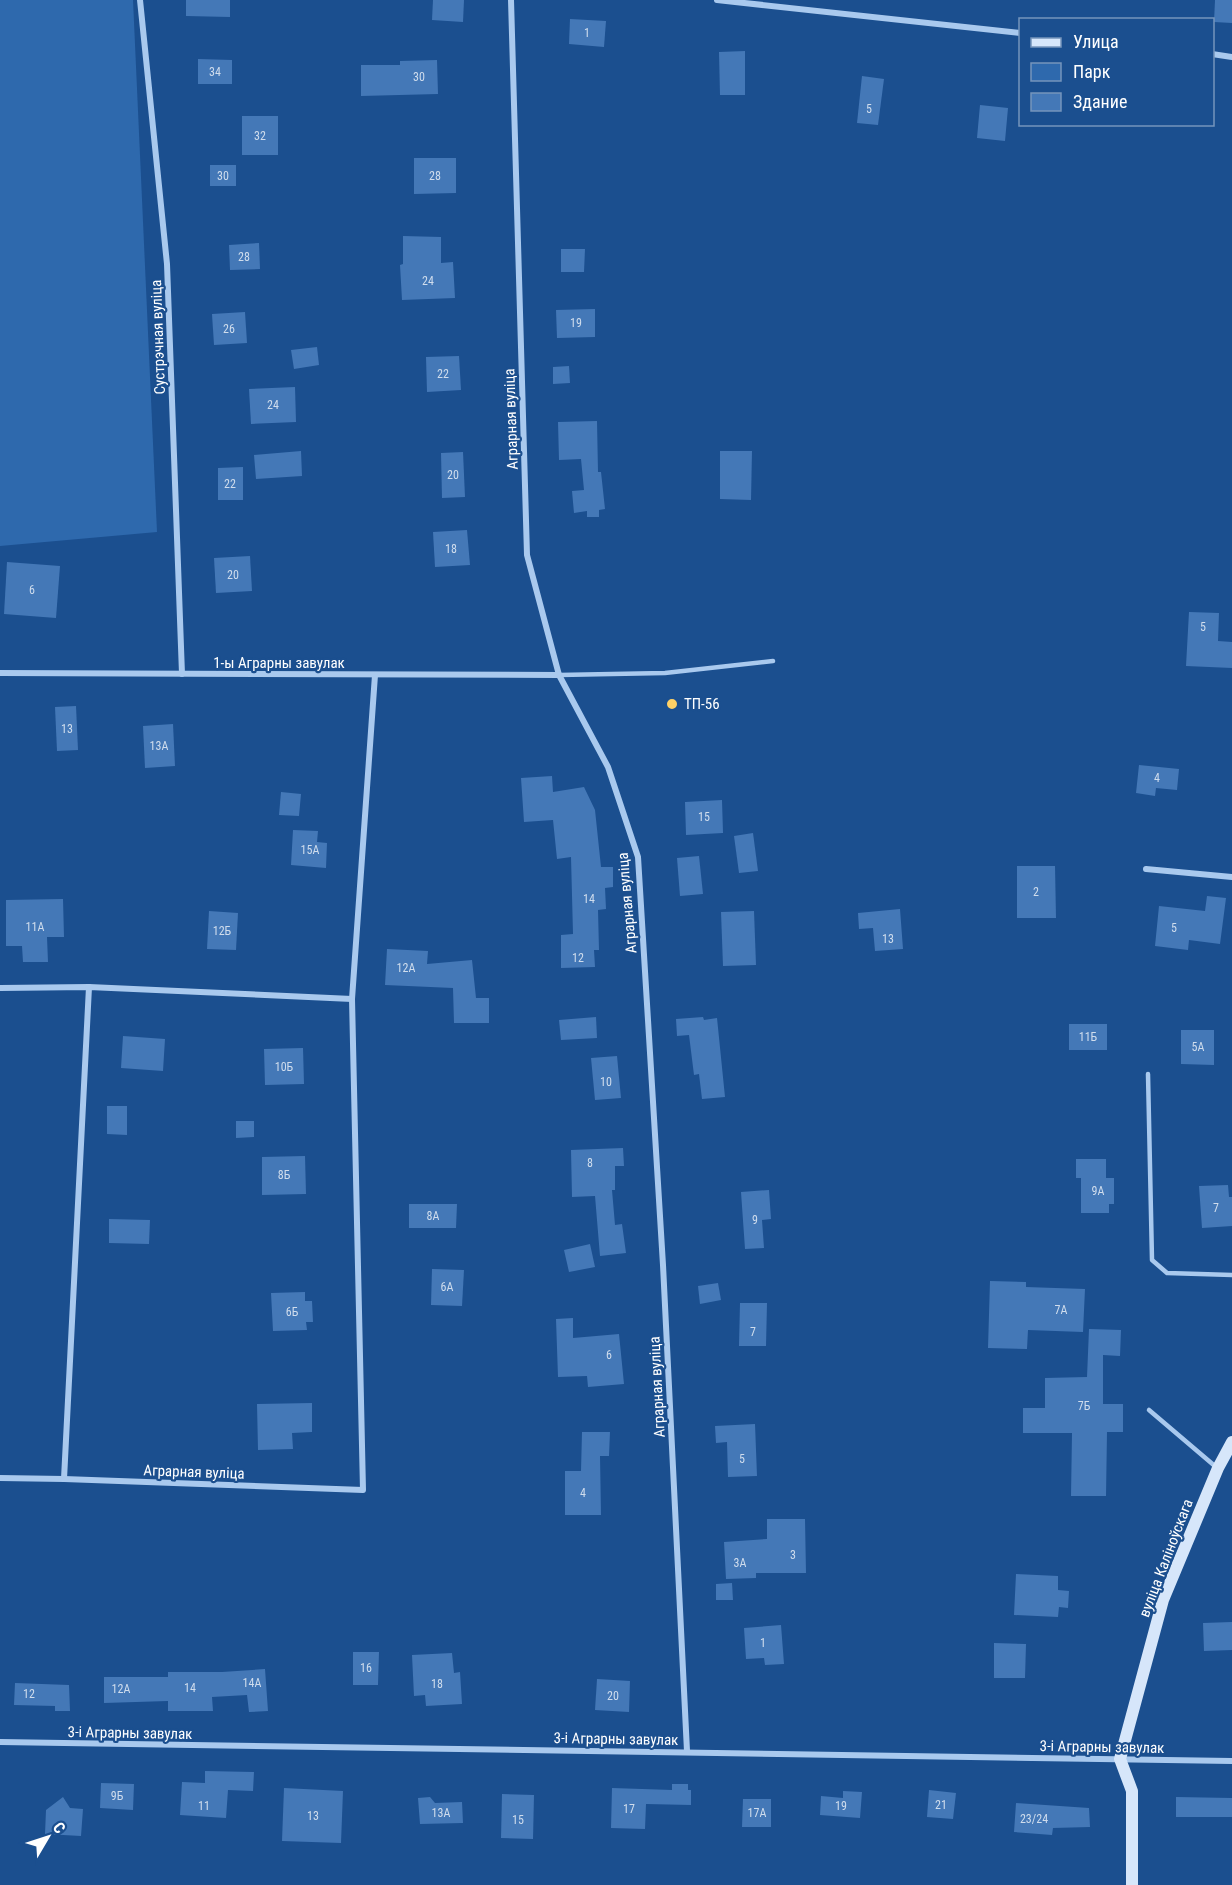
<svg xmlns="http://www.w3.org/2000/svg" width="1232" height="1885" viewBox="0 0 1232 1885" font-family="'Roboto Condensed',sans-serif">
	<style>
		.green { fill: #2e69ad }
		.building { fill: #4478b7 }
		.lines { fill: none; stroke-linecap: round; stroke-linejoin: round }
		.service { stroke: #a9c9ee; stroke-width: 4.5 }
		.minor { stroke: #a9c9ee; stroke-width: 6 }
		.secondary { stroke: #d6e6fa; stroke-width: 12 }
		.poi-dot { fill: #ffd166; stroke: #1b4f8f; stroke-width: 2 }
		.labels { text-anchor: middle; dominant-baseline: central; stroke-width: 4.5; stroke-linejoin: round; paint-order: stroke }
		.number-label { font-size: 12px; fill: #d0dded }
		.street-label { font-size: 15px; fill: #fff; stroke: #1b4f8f }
		.poi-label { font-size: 15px; fill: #fff; stroke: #1b4f8f; text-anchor: start }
	</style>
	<rect width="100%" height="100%" fill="#1b4f8f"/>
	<path class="green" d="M0 0H133L157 532 0 546Z"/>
	<g class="building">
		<path d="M186 0H230V17L186 16Z"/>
		<path d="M433 0H464L463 22 432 20Z"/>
		<path d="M1215 0H1232V23L1214 22Z"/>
		<path d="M570 19 606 21 604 47 569 44Z"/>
		<path d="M745 51V95H720L719 52Z"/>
		<path d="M198 59 232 60V84H198Z"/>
		<path d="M437 60 438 94 361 96V65H400V61Z"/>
		<path d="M862 76 884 79 878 125 857 123Z"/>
		<path d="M980 105 1008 108 1005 141 977 138Z"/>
		<rect x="242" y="116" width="36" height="39"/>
		<path d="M414 158H456V193L414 194Z"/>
		<rect x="210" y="165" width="26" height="21"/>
		<path d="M403 236 441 237V263L453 262 455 298 402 300 400 265 403 264Z"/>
		<path d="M259 243 260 269 230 270 229 245Z"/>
		<path d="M561 249H585L584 272H561Z"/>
		<path d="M595 309V337L557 338 556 310Z"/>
		<path d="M245 312 247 343 214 345 212 314Z"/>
		<path d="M317 347 319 365 294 369 291 350Z"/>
		<path d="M459 356 461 390 427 392 426 357Z"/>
		<path d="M569 366 570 383 553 384V367Z"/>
		<path d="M295 387 296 422 251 424 249 389Z"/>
		<path d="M597 421 598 472H601L605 509 599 510V517H587V511L574 513 572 491 584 490 581 459 559 460 558 422Z"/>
		<path d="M301 451 302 476 256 479 254 455Z"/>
		<path d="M720 451H752L751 500 720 499Z"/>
		<path d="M463 452 465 497 442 498 441 453Z"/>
		<path d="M243 467V500H218V468Z"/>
		<path d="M467 530 470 565 435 567 433 532Z"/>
		<path d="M250 556 252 591 216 593 214 558Z"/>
		<path d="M7 562 60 566 56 618 4 614Z"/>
		<path d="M1189 612 1219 613 1218 641 1232 642V668L1186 666Z"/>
		<path d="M76 706 78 750 57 751 55 707Z"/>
		<path d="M173 724 175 766 145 768 143 726Z"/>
		<path d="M1139 765 1179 769 1177 790 1156 788 1155 796 1136 793Z"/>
		<path d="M552 776 553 792 584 787 595 810 601 867H613V887L605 888 606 909 598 910 599 950H594L595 967 561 968V935L573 934 571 857 557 859 553 820 524 822 521 778Z"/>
		<path d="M281 792 301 794 299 816 279 815Z"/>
		<path d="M722 800 723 833 686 835 685 802Z"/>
		<path d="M293 830 318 831 317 842 327 843 326 868 291 865Z"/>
		<path d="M753 833 758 871 739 873 734 836Z"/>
		<path d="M699 856 703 894 680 896 677 858Z"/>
		<path d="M1017 866H1055L1056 918H1017Z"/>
		<path d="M1207 896 1226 898 1220 944 1189 940 1188 950 1155 946 1159 906 1205 911Z"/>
		<path d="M63 899 64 937H47L48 962H23L22 946H6V900Z"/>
		<path d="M900 909 903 949 875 951 873 928 859 929 858 913Z"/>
		<path d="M209 911 238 913 236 950 207 949Z"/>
		<path d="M754 911 756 965 723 966 721 912Z"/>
		<path d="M387 949 428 951 427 964 472 960 476 998H489V1023H454L453 988 385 985Z"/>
		<path d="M596 1017 597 1038 561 1040 559 1020Z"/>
		<path d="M703 1017 704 1020 717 1018 725 1097 702 1099 699 1074 694 1075 689 1035 677 1036 676 1019Z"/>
		<rect x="1069" y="1024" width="38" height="26"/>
		<path d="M1181 1030H1214V1065L1181 1064Z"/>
		<path d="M123 1036 165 1039 163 1071 121 1068Z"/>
		<path d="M303 1048 304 1084 265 1085 264 1049Z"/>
		<path d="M617 1056 621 1098 595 1100 591 1058Z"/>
		<path d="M107 1106H127V1135L107 1134Z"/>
		<path d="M236 1121H254V1137L236 1138Z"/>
		<path d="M623 1148 624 1166H615V1190H612L615 1225 622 1224 626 1253 600 1256 595 1196 572 1197 571 1150Z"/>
		<path d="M305 1156 306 1194 262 1195V1157Z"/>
		<path d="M1076 1159H1106V1178H1114V1204H1109V1213H1081V1178H1076Z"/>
		<path d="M1228 1185 1229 1197H1232V1226L1202 1228 1199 1186Z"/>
		<path d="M769 1190 771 1219 762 1220 764 1248 745 1249 741 1192Z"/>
		<path d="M409 1204H457L456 1228H409Z"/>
		<path d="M109 1219 150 1220 149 1244 109 1243Z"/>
		<path d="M590 1244 595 1267 569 1272 564 1250Z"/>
		<path d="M432 1269 464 1270 462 1306 431 1305Z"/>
		<path d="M990 1281 1026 1282V1287L1085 1289 1083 1332 1028 1330 1027 1349 988 1348Z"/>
		<path d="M718 1283 721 1300 700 1304 698 1286Z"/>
		<path d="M305 1292V1301H312L313 1322H306L307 1330 273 1331 271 1293Z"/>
		<path d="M740 1303H767L766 1346H739Z"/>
		<path d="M573 1318V1338L619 1334 624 1384 588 1387 587 1376 558 1377 556 1319Z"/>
		<path d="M1089 1329 1121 1330 1120 1356 1103 1355V1404H1123V1432H1107L1106 1496H1071L1072 1433H1023V1408H1045V1378L1087 1377Z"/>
		<path d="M312 1403V1432L292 1433 293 1449 258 1450 257 1404Z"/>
		<path d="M755 1424 757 1476 728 1477 727 1442 716 1443 715 1426Z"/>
		<path d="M582 1432H610L609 1456H600L601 1515H565V1471H581Z"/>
		<path d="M767 1519H805L806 1573H756V1578L726 1579 724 1542 767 1539Z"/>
		<path d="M1016 1574 1058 1576V1590L1069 1591 1068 1608 1059 1607 1058 1617 1014 1615Z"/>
		<path d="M732 1583 733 1600H716V1584Z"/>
		<path d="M1232 1622V1650L1204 1651 1203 1623Z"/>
		<path d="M781 1625 784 1664 765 1665 764 1658 746 1659 744 1628Z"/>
		<path d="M994 1643 1026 1644 1025 1678H994Z"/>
		<path d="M353 1652H379L378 1685H353Z"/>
		<path d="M452 1653 454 1673 460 1672 462 1704 426 1706 425 1695 414 1696 412 1655Z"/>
		<path d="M265 1669 268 1711 249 1712 247 1695 212 1697 213 1711H168V1701L104 1703V1677H168V1672H222Z"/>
		<path d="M597 1679 630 1681 629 1712 595 1710Z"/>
		<path d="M15 1683 69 1685 70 1711H55V1706L14 1705Z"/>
		<path d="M205 1771 254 1772 253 1791 228 1790 226 1818 180 1815 182 1782 205 1783Z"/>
		<path d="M101 1783 134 1784 133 1810 100 1808Z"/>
		<path d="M672 1784H688V1790H691V1805L646 1804 645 1829 611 1828 612 1788 672 1790Z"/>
		<path d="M284 1788 343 1791 341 1843 282 1841Z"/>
		<path d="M929 1790 956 1793 953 1819 927 1817Z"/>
		<path d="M843 1791 862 1792 860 1818 820 1815 821 1796 843 1798Z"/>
		<path d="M502 1794 534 1795 533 1839 501 1838Z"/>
		<path d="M63 1797 70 1808 83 1809 81 1836 45 1834 46 1810Z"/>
		<path d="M430 1797 435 1803 462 1802 463 1823 420 1824 418 1798Z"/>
		<path d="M1176 1797 1232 1798V1817H1176Z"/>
		<path d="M743 1799H771V1827H742Z"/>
		<path d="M1016 1803 1089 1808 1090 1827 1053 1828 1052 1835 1014 1832Z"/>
	</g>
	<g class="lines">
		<g class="service">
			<path d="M559 675 665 673 773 661"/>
			<path d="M1148 1074 1152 1260 1167 1273 1232 1275"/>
			<path d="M1149 1410 1216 1467"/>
		</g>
		<g class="minor">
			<path d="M140 0 167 264 182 674"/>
			<path d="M511 0 527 555 559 675 608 767 638 857 663 1265 687 1751"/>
			<path d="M717 0 1020 33"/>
			<path d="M1212 54 1232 57"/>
			<path d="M0 673 559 675"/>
			<path d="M1146 869 1232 877"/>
			<path d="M0 988 89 987 352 999"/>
			<path d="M0 1478 64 1479 363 1490 352 999 375 675"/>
			<path d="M64 1479 89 987"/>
			<path d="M0 1742 1232 1761"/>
		</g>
		<path class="secondary" d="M1132 1885V1791L1120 1759 1163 1600 1218 1468 1232 1442"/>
	</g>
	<circle class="poi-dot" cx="672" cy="704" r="6"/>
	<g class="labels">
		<g class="number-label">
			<text x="587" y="33">1</text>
			<text x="215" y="72">34</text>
			<text x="419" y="77">30</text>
			<text x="869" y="109">5</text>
			<text x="260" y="136">32</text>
			<text x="223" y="176">30</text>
			<text x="435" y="176">28</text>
			<text x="244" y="257">28</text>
			<text x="428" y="281">24</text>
			<text x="576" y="323">19</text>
			<text x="229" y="329">26</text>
			<text x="443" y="374">22</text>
			<text x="273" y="405">24</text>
			<text x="453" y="475">20</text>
			<text x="230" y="484">22</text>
			<text x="451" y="549">18</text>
			<text x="233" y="575">20</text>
			<text x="32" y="590">6</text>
			<text x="1203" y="627">5</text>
			<text x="67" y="729">13</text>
			<text x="159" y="746">13А</text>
			<text x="1157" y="778">4</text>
			<text x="704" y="817">15</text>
			<text x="310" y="850">15А</text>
			<text x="1036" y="892">2</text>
			<text x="589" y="899">14</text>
			<text x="35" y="927">11А</text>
			<text x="1174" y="928">5</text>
			<text x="222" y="931">12Б</text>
			<text x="888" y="939">13</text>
			<text x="578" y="958">12</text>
			<text x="406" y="968">12А</text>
			<text x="1088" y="1037">11Б</text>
			<text x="1198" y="1047">5А</text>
			<text x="284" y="1067">10Б</text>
			<text x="606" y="1082">10</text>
			<text x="590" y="1163">8</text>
			<text x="284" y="1175">8Б</text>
			<text x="1098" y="1191">9А</text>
			<text x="1216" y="1208">7</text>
			<text x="433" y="1216">8А</text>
			<text x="755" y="1220">9</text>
			<text x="447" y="1287">6А</text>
			<text x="1061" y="1310">7А</text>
			<text x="292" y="1312">6Б</text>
			<text x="753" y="1332">7</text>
			<text x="609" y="1355">6</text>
			<text x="1084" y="1406">7Б</text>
			<text x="742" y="1459">5</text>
			<text x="583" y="1493">4</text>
			<text x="793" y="1555">3</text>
			<text x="740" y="1563">3А</text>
			<text x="763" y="1643">1</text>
			<text x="366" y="1668">16</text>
			<text x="252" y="1683">14А</text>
			<text x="437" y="1684">18</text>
			<text x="190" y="1688">14</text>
			<text x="121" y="1689">12А</text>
			<text x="29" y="1694">12</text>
			<text x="613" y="1696">20</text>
			<text x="117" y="1796">9Б</text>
			<text x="941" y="1805">21</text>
			<text x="204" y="1806">11</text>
			<text x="841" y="1806">19</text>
			<text x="629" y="1809">17</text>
			<text x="441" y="1813">13А</text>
			<text x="757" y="1813">17А</text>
			<text x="313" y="1816">13</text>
			<text x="1034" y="1819">23/24</text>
			<text x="518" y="1820">15</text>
		</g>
		<g class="street-label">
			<text transform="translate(158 337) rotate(-92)">Сустрэчная вуліца</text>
			<text transform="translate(511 419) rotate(-92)">Аграрная вуліца</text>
			<text x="279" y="663">1-ы Аграрны завулак</text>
			<text transform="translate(627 903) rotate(-95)">Аграрная вуліца</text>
			<text transform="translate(657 1387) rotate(-93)">Аграрная вуліца</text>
			<text transform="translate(194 1472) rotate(2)">Аграрная вуліца</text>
			<text transform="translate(1166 1558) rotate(-69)">вуліца Каліноўскага</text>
			<text transform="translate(130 1733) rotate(1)">3-і Аграрны завулак</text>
			<text transform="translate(616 1739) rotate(1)">3-і Аграрны завулак</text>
			<text transform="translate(1102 1747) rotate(1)">3-і Аграрны завулак</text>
		</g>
		<g class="poi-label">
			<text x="684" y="704">ТП-56</text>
		</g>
	</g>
	<rect x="1019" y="18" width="195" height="108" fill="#1b4f8f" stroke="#7695bc" stroke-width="1.5"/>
	<rect x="1031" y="38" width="30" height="9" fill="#d6e6fa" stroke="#7695bc" stroke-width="1.5"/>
	<text x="1073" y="48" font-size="18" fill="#ffffff">Улица</text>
	<rect x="1031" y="63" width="30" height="18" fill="#2e69ad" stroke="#7695bc" stroke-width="1.5"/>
	<text x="1073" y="78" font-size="18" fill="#ffffff">Парк</text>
	<rect x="1031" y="93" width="30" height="18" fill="#4478b7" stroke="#7695bc" stroke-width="1.5"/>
	<text x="1073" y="108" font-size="18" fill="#ffffff">Здание</text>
	<g transform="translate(48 1837) rotate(51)" stroke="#1b4f8f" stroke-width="4.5" paint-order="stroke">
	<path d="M0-4.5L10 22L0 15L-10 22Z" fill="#ffffff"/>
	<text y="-9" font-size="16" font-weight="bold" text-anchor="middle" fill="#ffffff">С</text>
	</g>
</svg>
